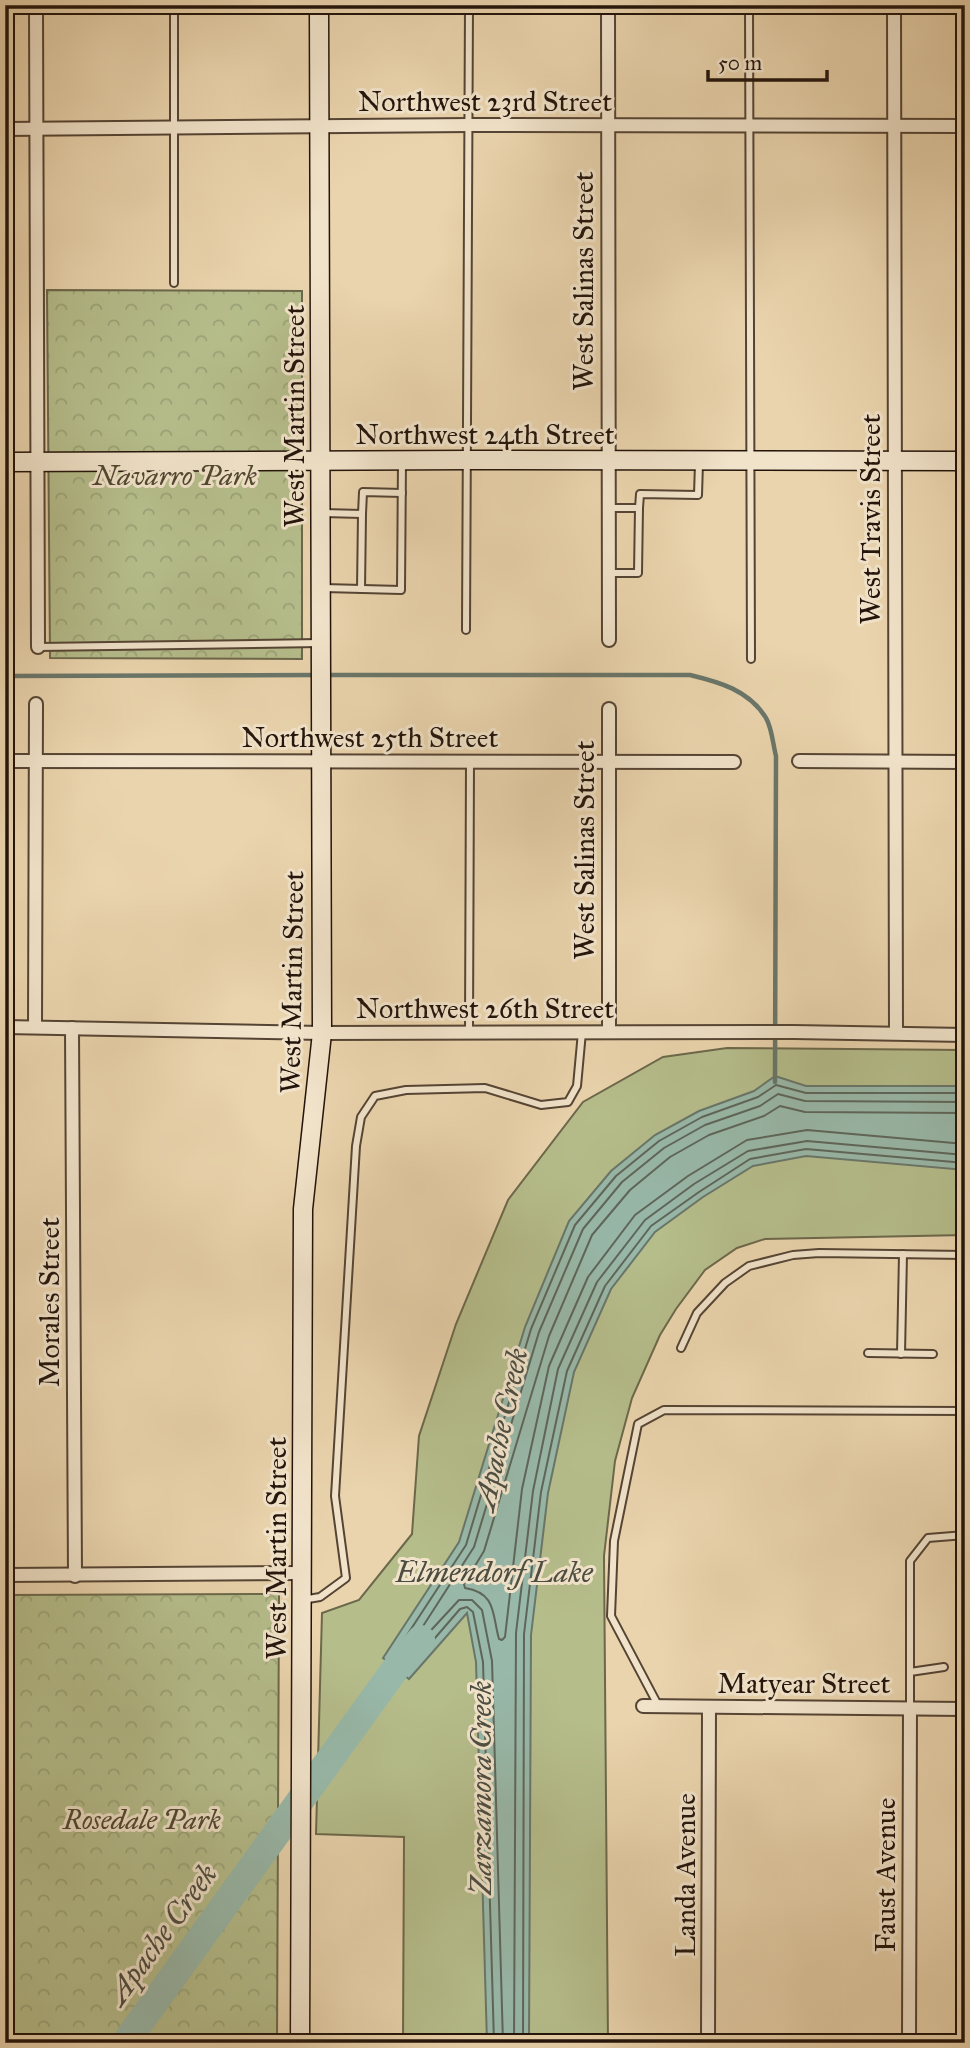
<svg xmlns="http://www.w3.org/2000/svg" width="970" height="2048" viewBox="0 0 970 2048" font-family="'IM FELL Great Primer',serif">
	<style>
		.green { fill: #b5bd8b; stroke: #6c684b; stroke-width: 2 }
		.park { fill: url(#park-crowns); stroke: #6c684b; stroke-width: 2 }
		.water { fill: #98b8a9; stroke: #69766a; stroke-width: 2 }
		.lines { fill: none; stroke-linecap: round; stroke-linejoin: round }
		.shore { stroke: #5e665a; stroke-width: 2 }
		.stream { stroke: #69766a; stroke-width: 4.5 }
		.river { stroke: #98b8a9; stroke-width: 28 }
		.lane-casing { stroke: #554434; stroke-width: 10 }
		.street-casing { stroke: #554434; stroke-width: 16 }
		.secondary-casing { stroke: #23140b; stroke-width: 21 }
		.lane { stroke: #f1e3ca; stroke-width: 6 }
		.street { stroke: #f1e3ca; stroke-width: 12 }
		.secondary { stroke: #f1e3ca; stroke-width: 18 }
		.labels { text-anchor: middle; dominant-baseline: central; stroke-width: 6; stroke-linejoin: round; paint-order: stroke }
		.street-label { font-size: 28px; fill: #23140b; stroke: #f1e3ca }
		.park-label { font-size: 28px; font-style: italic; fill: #4f4731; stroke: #f1e3ca }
		.water-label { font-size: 30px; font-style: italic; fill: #4c4d42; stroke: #f1e3ca }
	</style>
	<defs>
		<pattern id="park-crowns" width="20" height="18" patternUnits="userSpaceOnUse" patternTransform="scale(1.75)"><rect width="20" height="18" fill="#b5bd8b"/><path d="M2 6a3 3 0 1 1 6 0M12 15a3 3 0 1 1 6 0" fill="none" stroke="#9ba277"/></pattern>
	</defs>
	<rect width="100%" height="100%" fill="#ead4ad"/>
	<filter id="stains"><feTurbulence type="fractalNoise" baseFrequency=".00286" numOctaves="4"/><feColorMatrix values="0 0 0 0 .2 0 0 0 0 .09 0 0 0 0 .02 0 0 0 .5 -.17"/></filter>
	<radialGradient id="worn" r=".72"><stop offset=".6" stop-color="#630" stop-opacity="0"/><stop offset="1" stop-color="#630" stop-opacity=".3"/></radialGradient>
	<path class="green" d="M727 1048 965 1050V1235L765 1239 737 1248 705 1270 676 1309 660 1335 632 1398 615 1461 604 1556 608 2043H403L404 1837 316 1834 322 1613 359 1600 412 1534 419 1436 456 1324 508 1200 583 1102 663 1057Z"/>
	<g class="park">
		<path d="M47 290 302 291V659L50 658Z"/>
		<path d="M279 1594 277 2043H5V1595Z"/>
	</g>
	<path class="water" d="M775 1076 806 1086H965V1170L806 1156 753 1166 703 1197 655 1232 611 1289 574 1372 548 1493 531 1635 529 2043H487L476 1662 467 1613 409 1679 383 1658 459 1542 525 1327 569 1221 611 1171 655 1135 699 1111 754 1091Z"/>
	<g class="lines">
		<g class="shore">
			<path d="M965 1113 805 1112 780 1106 764 1116 709 1135 670 1157 630 1190 592 1235 549 1336 484 1551 464 1584 465 1588C497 1593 492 1615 499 1639L502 1640 505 1637 522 1489 549 1366 588 1277 635 1215 688 1176 747 1140 807 1130 965 1144"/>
			<path d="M494 2043 483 1662 473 1612 467 1607 460 1609 410 1667H406L394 1655 466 1545 531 1329 575 1225 616 1176 659 1141 702 1117 758 1097 776 1085 806 1093H965"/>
			<path d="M503 2043 492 1661 482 1610 472 1600H459L422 1640 418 1641 416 1637 474 1547 539 1332 583 1229 622 1182 664 1148 705 1125 760 1106 778 1094 805 1101 965 1102"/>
			<path d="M514 2043 516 1633 533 1491 558 1369 597 1282 645 1220 694 1184 748 1151 807 1141 965 1155"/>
			<path d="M523 2043 524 1634 541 1492 567 1371 605 1286 651 1226 699 1192 750 1159 806 1149 965 1163"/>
		</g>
		<g class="stream">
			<path d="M325 675H690C719 682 749 690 766 718 772 728 773 745 776 756L775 1082"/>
			<path d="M5 676 316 675"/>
		</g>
		<path class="river" d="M125 2043 396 1668 421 1639"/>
		<g class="lane-casing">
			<g id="lane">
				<path d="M174 5V283"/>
				<path d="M749 5 751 659"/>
				<path d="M609 508H639L638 573H609"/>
				<path d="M639 508 640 494 698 495 699 463"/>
				<path d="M323 513 362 514 363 492 402 493"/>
				<path d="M324 588 401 590 402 461"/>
				<path d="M361 589 362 514"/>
				<path d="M466 630 469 5"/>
				<path d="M38 647 320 643"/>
				<path d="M469 1032 470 761"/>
				<path d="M681 1348 697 1313 725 1283 749 1266 793 1255 819 1253 965 1255"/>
				<path d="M868 1353 933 1354"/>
				<path d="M901 1354 903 1254"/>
				<path d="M302 1600 320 1597 346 1578 335 1496 356 1146 361 1117 375 1096 406 1090 485 1088 541 1105 568 1102 577 1086 582 1032"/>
				<path d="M910 1672 944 1667"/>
				<path d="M659 1707 611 1616 614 1541 638 1424 664 1410 965 1411"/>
				<path d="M910 1708V1561L928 1538 965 1535"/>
			</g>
		</g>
		<g class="street-casing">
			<g id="street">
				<path d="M36 5 38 647"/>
				<path d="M608 5 609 640"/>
				<path d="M894 5 896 1033"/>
				<path d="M5 129 470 125 965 126"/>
				<path d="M609 709V1032"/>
				<path d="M5 761 734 762"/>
				<path d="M799 761 965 762"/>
				<path d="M5 1027 322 1033 794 1032 965 1035"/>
				<path d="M35 1027 36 704"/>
				<path d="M72 1028 75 1576"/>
				<path d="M5 1575 302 1573"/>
				<path d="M643 1706 965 1709"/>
				<path d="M708 2043 709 1707"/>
				<path d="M909 2043 910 1708"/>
			</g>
		</g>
		<g class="secondary-casing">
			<g id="secondary">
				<path d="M5 462 468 460 965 461"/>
				<path d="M300 2043 303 1209 322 1033 319 5"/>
			</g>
		</g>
		<use href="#lane" class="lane"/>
		<use href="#street" class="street"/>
		<use href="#secondary" class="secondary"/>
	</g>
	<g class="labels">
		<g class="street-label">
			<text x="485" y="101">Northwest 23rd Street</text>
			<text transform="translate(583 281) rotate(-90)">West Salinas Street</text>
			<text transform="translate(294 416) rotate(-90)">West Martin Street</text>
			<text x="485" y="434">Northwest 24th Street</text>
			<text transform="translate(870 519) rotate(-90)">West Travis Street</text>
			<text x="370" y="737">Northwest 25th Street</text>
			<text transform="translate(584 850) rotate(-90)">West Salinas Street</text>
			<text transform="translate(292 982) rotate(-89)">West Martin Street</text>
			<text x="485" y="1008">Northwest 26th Street</text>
			<text transform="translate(49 1302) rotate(-90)">Morales Street</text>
			<text transform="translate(276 1548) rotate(-90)">West Martin Street</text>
			<text x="804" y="1683">Matyear Street</text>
			<text transform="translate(685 1875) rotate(-90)">Landa Avenue</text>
			<text transform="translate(885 1875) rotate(-90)">Faust Avenue</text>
		</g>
		<g class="park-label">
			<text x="175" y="475">Navarro Park</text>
			<text x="142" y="1819">Rosedale Park</text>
		</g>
		<g class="water-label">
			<text transform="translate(501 1429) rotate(-78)">Apache Creek</text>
			<text x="494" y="1572">Elmendorf Lake</text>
			<text transform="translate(481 1788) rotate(-90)">Zarzamora Creek</text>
			<text transform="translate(162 1934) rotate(-54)">Apache Creek</text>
		</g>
	</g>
	<rect width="970" height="2048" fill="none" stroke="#ead4ad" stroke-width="28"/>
	<rect x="7" y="7" width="956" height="2034" fill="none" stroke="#23140b" stroke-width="3.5"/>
	<rect x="14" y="14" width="942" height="2020" fill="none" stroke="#23140b" stroke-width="2"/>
	<path d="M708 70v10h119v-10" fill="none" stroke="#23140b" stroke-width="3.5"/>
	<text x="718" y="70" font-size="21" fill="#23140b" stroke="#f1e3ca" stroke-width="5" paint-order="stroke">50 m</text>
	<rect width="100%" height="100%" filter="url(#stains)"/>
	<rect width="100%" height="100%" fill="url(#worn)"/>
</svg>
